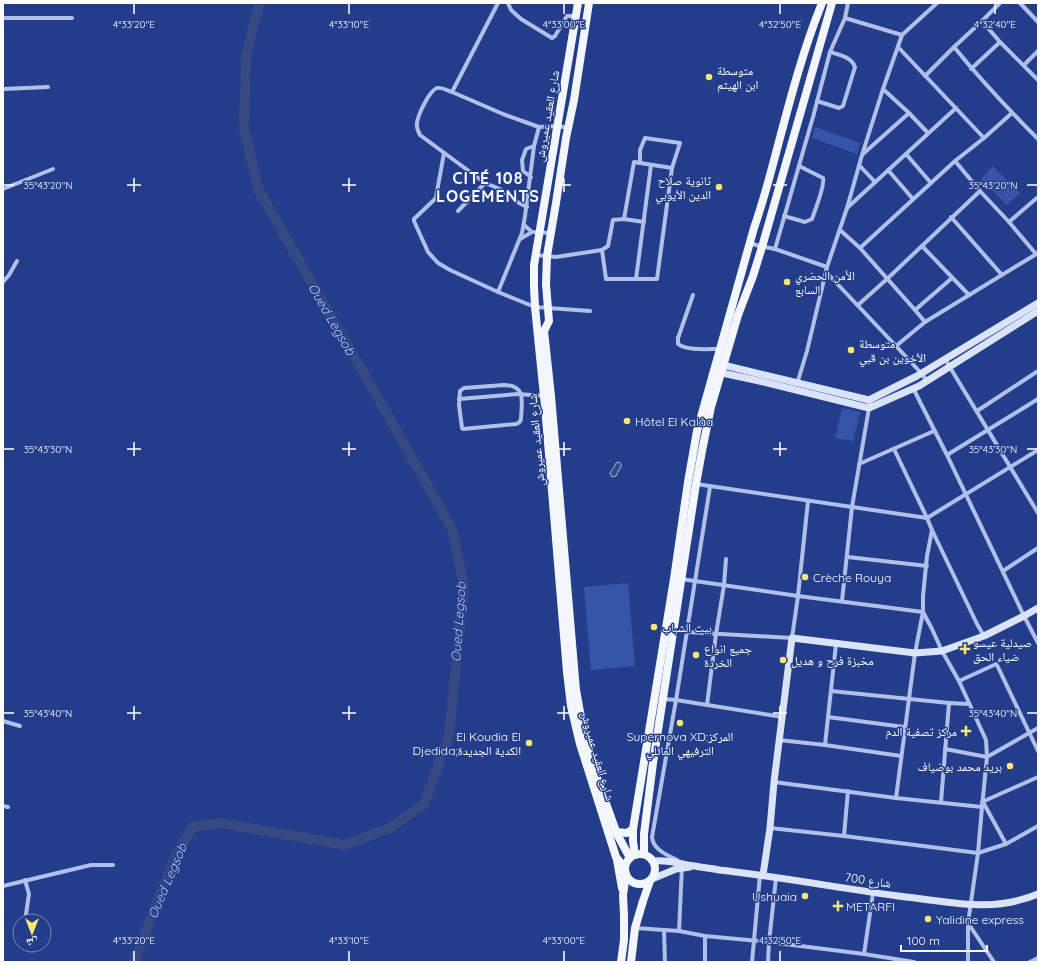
<svg xmlns="http://www.w3.org/2000/svg" width="1041" height="965" viewBox="0 0 1041 965" font-family="Quicksand,'Noto Naskh Arabic',sans-serif">
	<style>
		.green { fill: #3755a8 }
		.water { fill: #364983; stroke: #a4b8ec }
		.lines { fill: none; stroke-linecap: round; stroke-linejoin: round }
		.river { stroke: #364983; stroke-width: 10 }
		.street { stroke: #b0c0eb; stroke-width: 4 }
		.secondary { stroke: #dbe3f8; stroke-width: 7 }
		.primary { stroke: #f4f6fe; stroke-width: 8 }
		.ticks { fill: none; stroke: #fff; stroke-width: 1.5 }
		.poi-dot { fill: #f6e873; stroke: #233d8b; stroke-width: 1.5 }
		.labels { text-anchor: middle; dominant-baseline: central; stroke-width: 3; stroke-linejoin: round; paint-order: stroke }
		.poi-label { font-size: 12px; fill: #fff; stroke: #233d8b; text-anchor: start }
		.street-label { font-size: 12px; fill: #fff; stroke: #233d8b }
		.water-label { font-size: 13px; font-style: italic; fill: #bccbf2; stroke: #233d8b }
		.district-label { font-size: 16px; font-weight: bold; letter-spacing: 1px; fill: #fff; stroke: #233d8b }
		.ticks-label { font-size: 10px; text-anchor: middle; fill: #fff; stroke: #233d8b; stroke-width: 3; stroke-linejoin: round; paint-order: stroke }
	</style>
	<rect width="100%" height="100%" fill="#233d8b"/>
	<g class="green">
		<path d="M815 127 860 143 857 154 812 138Z"/>
		<path d="M993 166 1020 193 1007 205 981 179Z"/>
		<path d="M842 408 860 412 853 441 835 438Z"/>
		<path d="M628 583 635 666 591 670 584 587Z"/>
	</g>
	<path class="water" d="M619 462 621 464V467L619 470 616 476 612 477 610 473 614 467 616 463Z"/>
	<g class="lines">
		<path class="river" d="M134 962 173 861 192 827 221 823 345 845 390 828 424 804 449 736 464 585 452 529 390 419 259 191 244 130 246 54 260 3"/>
		<g class="street">
			<path d="M498 3 452 92 503 114 539 127 558 126 568 128"/>
			<path d="M508 3 511 10 521 19 552 38 555 36 567 16H576"/>
			<path d="M1020 3 1038 22"/>
			<path d="M3 18H72"/>
			<path d="M845 18 902 35"/>
			<path d="M982 21 1000 3"/>
			<path d="M898 47 984 138 955 161 860 248 915 310 925 322"/>
			<path d="M954 47 982 21 1000 42 1038 80"/>
			<path d="M1024 65 1038 51"/>
			<path d="M971 69 1000 42"/>
			<path d="M925 76 954 47C980 79 1009 110 1038 139"/>
			<path d="M3 89 48 87"/>
			<path d="M883 89 909 113 928 133"/>
			<path d="M452 92C448 91 442 87 437 88 429 91 418 115 417 123 416 127 418 131 420 135L485 183 500 189 519 203 527 207"/>
			<path d="M817 101 839 108 843 106 855 67C852 57 839 55 830 52"/>
			<path d="M984 138 1012 113"/>
			<path d="M444 153 436 197 435 199 414 219V221L428 252 438 263 450 270 498 292 535 307 590 311"/>
			<path d="M863 154 909 113"/>
			<path d="M906 154 931 183"/>
			<path d="M955 161 980 191"/>
			<path d="M640 163V150L645 138 680 143 672 168 657 279H606L602 250 608 246 613 220 624 219 644 222"/>
			<path d="M859 165 875 182"/>
			<path d="M888 170 913 199"/>
			<path d="M531 177 523 171 522 160 526 149 534 146"/>
			<path d="M3 189 53 169"/>
			<path d="M847 208 956 108"/>
			<path d="M458 211 485 183"/>
			<path d="M784 216 805 222 812 219C815 210 825 186 823 178L799 166"/>
			<path d="M951 217 1002 275"/>
			<path d="M624 219 634 162 672 168"/>
			<path d="M1009 222 1036 254"/>
			<path d="M524 225 532 232 551 233"/>
			<path d="M840 230 860 248"/>
			<path d="M520 239 532 232"/>
			<path d="M750 243 762 247H765L775 249 827 267"/>
			<path d="M922 246 969 295"/>
			<path d="M775 249 813 117 830 52 845 18 848 3"/>
			<path d="M535 255 556 257 602 250"/>
			<path d="M827 273 896 346 921 373 927 381"/>
			<path d="M636 279 651 165"/>
			<path d="M3 282 9 275 17 261"/>
			<path d="M498 292 522 233 525 216 534 146 539 127"/>
			<path d="M693 295 678 338V344C687 351 708 349 720 349"/>
			<path d="M858 305 887 279 980 191 1009 222 1038 197"/>
			<path d="M915 310 952 278"/>
			<path d="M896 346 925 322 1038 253"/>
			<path d="M945 359 1038 513"/>
			<path d="M797 384 807 351 827 267 847 208 862 155 883 89 902 35 937 3"/>
			<path d="M504 385C526 385 522 401 521 418 521 421 519 423 516 424L463 429 462 428 459 405 460 391 464 388Z"/>
			<path d="M913 388 947 455 1024 616 1038 643"/>
			<path d="M459 399 518 394 544 396"/>
			<path d="M977 411 1038 371"/>
			<path d="M894 449 927 518"/>
			<path d="M947 455 1038 399"/>
			<path d="M859 464 934 431"/>
			<path d="M696 484 927 518"/>
			<path d="M848 557 927 566"/>
			<path d="M1003 571 1038 548"/>
			<path d="M681 579 798 596 923 612 932 629 942 651 959 681 986 740 987 757 982 807 896 798 915 653 923 612V596L927 556 932 530"/>
			<path d="M842 601 852 507 869 408V400"/>
			<path d="M687 632 792 638 798 596 808 501"/>
			<path d="M984 636 977 624 932 530 927 518 1038 450"/>
			<path d="M959 681 994 665 996 664 997 665 1038 751"/>
			<path d="M831 691 949 703"/>
			<path d="M663 699 676 700 783 717"/>
			<path d="M707 705 716 634 724 585 726 559"/>
			<path d="M828 717 904 727"/>
			<path d="M3 721 20 726"/>
			<path d="M779 740 825 745 901 756"/>
			<path d="M825 745 836 644"/>
			<path d="M945 749 987 757 1038 728"/>
			<path d="M774 782 896 798"/>
			<path d="M941 802 949 703 969 704"/>
			<path d="M982 802 1038 777"/>
			<path d="M983 802 1006 844"/>
			<path d="M3 806 8 807"/>
			<path d="M770 828 844 836 978 853 1006 844 1038 826"/>
			<path d="M844 836 848 791"/>
			<path d="M677 860C668 855 653 850 652 837L676 700 710 487"/>
			<path d="M3 886 91 865H113"/>
			<path d="M25 921 29 894 25 880"/>
			<path d="M968 923 994 962"/>
			<path d="M635 928 679 931 705 936 769 942 864 954 914 962"/>
			<path d="M664 930 665 962"/>
			<path d="M679 931 682 866"/>
			<path d="M705 936V962"/>
			<path d="M864 954 873 893"/>
			<path d="M752 962 760 875"/>
			<path d="M768 962 769 942 776 878"/>
			<path d="M968 962V923L978 853 982 807"/>
			<path d="M1030 962 1038 958"/>
		</g>
		<g class="secondary">
			<path d="M723 365 869 400 917 376 1038 303"/>
			<path d="M722 373 755 380 869 408 919 386 1038 311"/>
			<path d="M653 861C670 859 679 864 695 866 703 868 711 868 719 870 782 877 843 889 906 897 953 902 992 913 1038 894"/>
			<path d="M763 875 770 828 774 782 792 638 915 653 942 651 984 636 1024 616 1038 608"/>
			<path d="M652 879 676 869 690 867"/>
		</g>
		<g class="primary">
			<path d="M578 3 534 265V286L535 307 545 406 567 672 571 706 580 744 616 857 625 869"/>
			<path d="M589 3 574 100 566 138 556 203 547 256 546 284 549 321 544 331 551 396 576 690 584 734 598 781 617 834 630 858"/>
			<path d="M616 832 627 833 633 829"/>
			<circle cx="640" cy="869" r="15"/>
			<path d="M644 854V834L653 763 696 484 702 451 711 407 738 315 753 276 762 247 832 3"/>
			<path d="M635 855 633 841V829L674 579 688 482 697 431 754 228C763 202 770 176 777 149 790 100 803 50 822 3"/>
			<path d="M617 860 622 888"/>
			<path d="M621 962 624 940V915L623 895 626 874"/>
			<path d="M631 962 635 928 643 901 650 881"/>
		</g>
	</g>
	<path class="ticks" d="M134 4V14M349 4V14M564 4V14M780 4V14M995 4V14M134 178V192M349 178V192M564 178V192M780 178V192M4 185H14M127 185H141M342 185H356M557 185H571M773 185H787M1027 185H1037M134 442V456M349 442V456M564 442V456M780 442V456M4 449H14M127 449H141M342 449H356M557 449H571M773 449H787M1027 449H1037M134 706V720M349 706V720M564 706V720M780 706V720M4 713H14M127 713H141M342 713H356M557 713H571M773 713H787M1027 713H1037M134 951V961M349 951V961M564 951V961M780 951V961"/>
	<g class="poi-dot">
		<circle cx="709" cy="77" r="4"/>
		<circle cx="719" cy="187" r="4"/>
		<circle cx="787" cy="282" r="4"/>
		<circle cx="851" cy="350" r="4"/>
		<circle cx="627" cy="421" r="4"/>
		<circle cx="805" cy="577" r="4"/>
		<circle cx="654" cy="627" r="4"/>
		<path d="M963 643h4v4h4v4h-4v4h-4v-4h-4v-4h4z"/>
		<circle cx="696" cy="655" r="4"/>
		<circle cx="783" cy="660" r="4"/>
		<circle cx="680" cy="723" r="4"/>
		<path d="M964 725h4v4h4v4h-4v4h-4v-4h-4v-4h4z"/>
		<circle cx="529" cy="743" r="4"/>
		<circle cx="1010" cy="766" r="4"/>
		<circle cx="805" cy="896" r="4"/>
		<path d="M836 900h4v4h4v4h-4v4h-4v-4h-4v-4h4z"/>
		<circle cx="928" cy="919" r="4"/>
	</g>
	<g class="labels">
		<g class="poi-label">
			<text x="717" y="70">متوسطة<tspan x="717" dy="14">ابن الهيثم</tspan></text>
			<text x="711" y="180" text-anchor="end">ثانوية صلاح<tspan x="711" dy="14">الدين الأيوبي</tspan></text>
			<text x="795" y="275">الأمن الحضري<tspan x="795" dy="14">السابع</tspan></text>
			<text x="859" y="343">متوسطة<tspan x="859" dy="14">الأخوين بن قبي</tspan></text>
			<text x="635" y="421">Hôtel El Kalâa</text>
			<text x="813" y="577">Crèche Rouya</text>
			<text x="662" y="627">بيت الشباب</text>
			<text x="973" y="642">صيدلية عيسو<tspan x="973" dy="14">ضياء الحق</tspan></text>
			<text x="704" y="648">جميع انواع<tspan x="704" dy="14">الخردة</tspan></text>
			<text x="791" y="660">مخبزة فرح و هديل</text>
			<text x="957" y="731" text-anchor="end">مركز تصفية الدم</text>
			<text x="521" y="736" text-anchor="end">El Koudia El<tspan x="521" dy="14">Djedida;الكدية الجديدة</tspan></text>
			<text x="680" y="736" text-anchor="middle">Supernova XD;المركز<tspan x="680" dy="14">الترفيهي العائلي</tspan></text>
			<text x="1002" y="766" text-anchor="end">بريد محمد بوضياف</text>
			<text x="797" y="896" text-anchor="end">Ushuaia</text>
			<text x="846" y="906">METARFI</text>
			<text x="936" y="919">Yalidine express</text>
		</g>
		<g class="street-label">
			<text transform="translate(547 116) rotate(-80)">شارع العقيد عميروش</text>
			<text transform="translate(536 440) rotate(-95)">شارع العقيد عميروش</text>
			<text transform="translate(598 756) rotate(74)">شارع العقيد عميروش</text>
			<text transform="translate(868 880) rotate(8)">شارع 700</text>
		</g>
		<g class="water-label">
			<text transform="translate(332 319) rotate(60)">Oued Legsob</text>
			<text transform="translate(458 622) rotate(-86)">Oued Legsob</text>
			<text transform="translate(167 881) rotate(-67)">Oued Legsob</text>
		</g>
		<g class="district-label">
			<text x="488" y="178">CITÉ 108<tspan x="488" dy="18">LOGEMENTS</tspan></text>
		</g>
	</g>
	<g class="ticks-label">
		<text x="134" y="28">4°33'20"E</text>
		<text x="349" y="28">4°33'10"E</text>
		<text x="564" y="28">4°33'00"E</text>
		<text x="780" y="28">4°32'50"E</text>
		<text x="995" y="28">4°32'40"E</text>
		<text x="993" y="189">35°43'20"N</text>
		<text x="48" y="189">35°43'20"N</text>
		<text x="993" y="453">35°43'30"N</text>
		<text x="48" y="453">35°43'30"N</text>
		<text x="993" y="717">35°43'40"N</text>
		<text x="48" y="717">35°43'40"N</text>
		<text x="134" y="944">4°33'20"E</text>
		<text x="349" y="944">4°33'10"E</text>
		<text x="564" y="944">4°33'00"E</text>
		<text x="780" y="944">4°32'50"E</text>
	</g>
	<rect width="1041" height="965" fill="none" stroke="#ffffff" stroke-width="8"/>
	<g transform="translate(32 933) rotate(180)"><circle r="19" fill="#233d8b" stroke="#7b8bb9"/>
	<path d="M0-3L7 15L0 10L-7 15Z" fill="#f6e873"/>
	<text y="-6" font-size="11" font-weight="bold" text-anchor="middle" fill="#ffffff">ش</text>
	</g>
	<path d="M901 945v6h86v-6" fill="none" stroke="#ffffff" stroke-width="2"/>
	<text x="907" y="945" font-size="12" fill="#ffffff" stroke="#233d8b" stroke-width="3" paint-order="stroke">100 m</text>
</svg>
